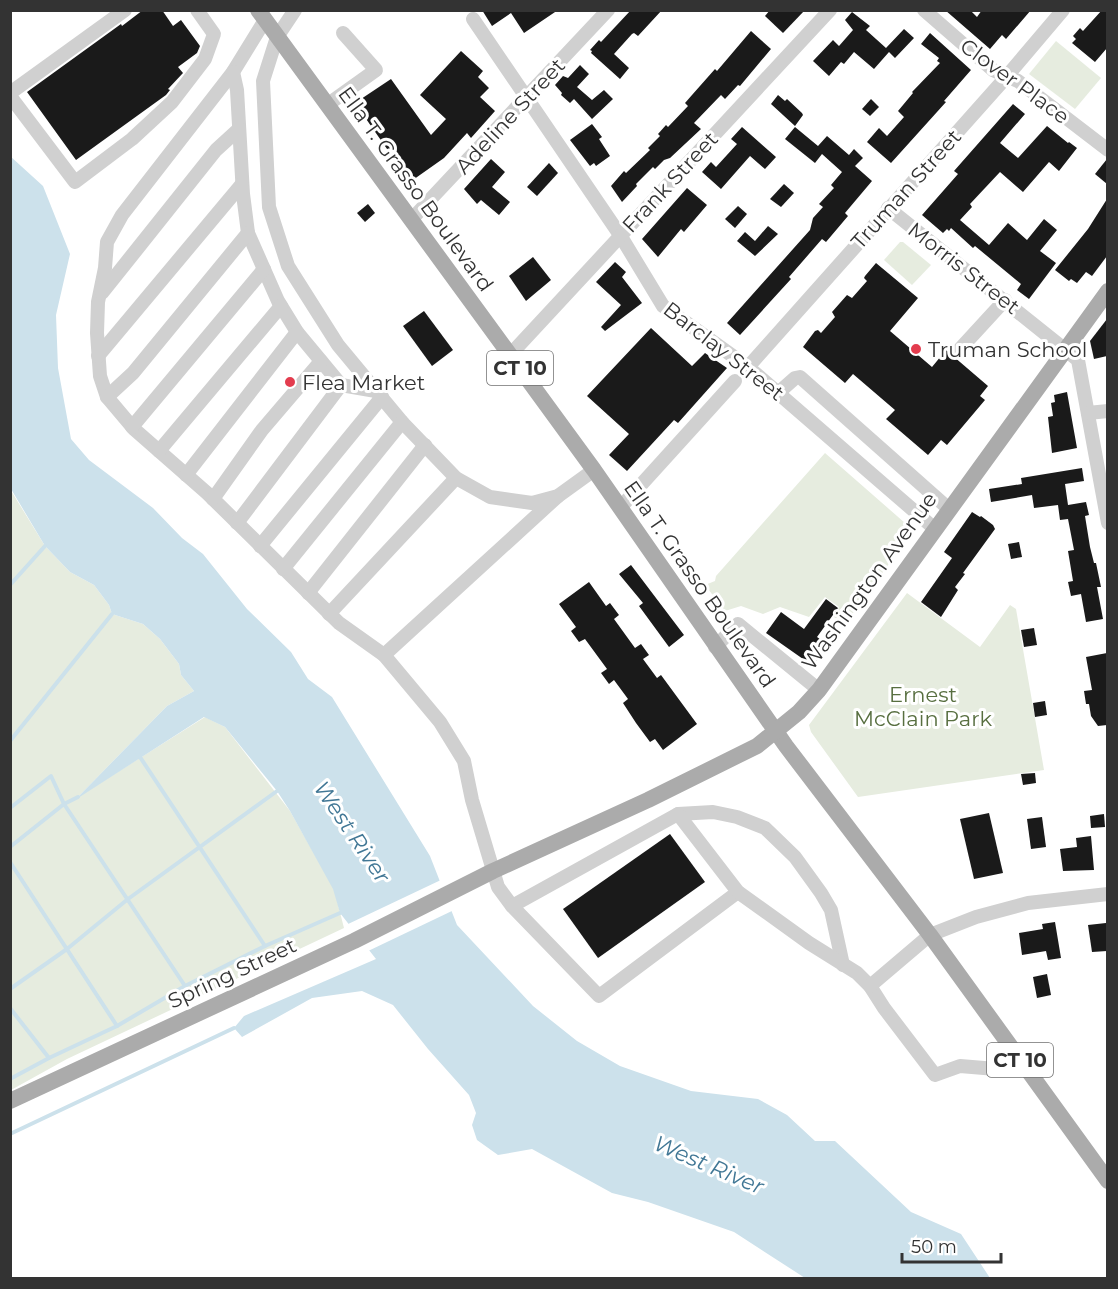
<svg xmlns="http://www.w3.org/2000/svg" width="1118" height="1289" viewBox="0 0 1118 1289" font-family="Montserrat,sans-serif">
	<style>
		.green { fill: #e6ecdf }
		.water { fill: #cce1eb }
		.pier { fill: #fff }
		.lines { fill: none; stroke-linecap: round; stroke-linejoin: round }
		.stream { stroke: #cce1eb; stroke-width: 4 }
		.building { fill: #1a1a1a }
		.minor { stroke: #d0d0d0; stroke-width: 14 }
		.major { stroke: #ababab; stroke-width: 16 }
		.poi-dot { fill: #e33c4e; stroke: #fff; stroke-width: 2 }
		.labels { text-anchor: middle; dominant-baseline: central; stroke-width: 6; stroke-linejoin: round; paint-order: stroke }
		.shield { fill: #fff; stroke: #707070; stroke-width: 1.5 }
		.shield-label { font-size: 20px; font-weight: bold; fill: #333 }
		.street-label { font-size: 21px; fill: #333; stroke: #fff }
		.poi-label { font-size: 21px; fill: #333; stroke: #fff; text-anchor: start }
		.park-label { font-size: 21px; fill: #586f40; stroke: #fff }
		.water-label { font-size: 22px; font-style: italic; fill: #417795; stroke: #fff }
	</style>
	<rect width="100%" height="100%" fill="#fff"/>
	<g class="green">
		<path d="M1056 41 1101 78 1075 109 1029 74Z"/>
		<path d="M900 242H903L931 265 912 285 884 260Z"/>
		<path d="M825 453 905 523 908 538 845 624 834 617 839 607 825 597 809 617 780 607 763 614 741 606 725 611 705 585 715 581 716 576Z"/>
		<path d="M10 489 45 546 70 572 94 585 109 605 112 614 143 624 160 639 179 664 181 675 194 691 167 706 78 797 205 717 225 727 290 811 334 889 344 928 67 1059 11 1090Z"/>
		<path d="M907 593 980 647 1010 605 1016 609 1044 770 858 797 811 732 809 725Z"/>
	</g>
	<path class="water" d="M10 156 43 186 70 254 56 315 58 368 71 439 89 460 153 508 182 538 203 554 247 609 291 652 308 679 332 697 430 856 457 925 533 1006 577 1041 620 1066 691 1091 758 1099 787 1115 815 1141H835L911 1212 961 1234 990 1278H805L734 1232 648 1202 612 1193 532 1149 498 1155 477 1140 472 1125 476 1113 469 1095 428 1049 393 1005 362 991 312 998 242 1037 234 1028 244 1016 376 959 340 913 333 889 290 811 277 791 225 727 204 717 75 800 167 706 194 691 181 675 179 664 160 639 143 624 112 614 109 605 94 585 70 572 45 546 11 489Z"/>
	<path class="pier" d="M443 879 454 910 366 952 347 927 346 925Z"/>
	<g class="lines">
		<g class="stream">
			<path d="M10 585 45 546"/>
			<path d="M10 741 112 614"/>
			<path d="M138 754 265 946"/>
			<path d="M10 808 51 776 64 804 78 797"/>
			<path d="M10 847 64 804 185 986"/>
			<path d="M10 862 117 1026"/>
			<path d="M10 989 67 949 128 899 277 791"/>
			<path d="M10 1008 49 1058"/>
			<path d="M10 1079 49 1058 117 1026 185 986 265 946 340 913"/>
			<path d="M10 1134 234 1028"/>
		</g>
	</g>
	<g class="building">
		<path d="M143 10H162L173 26 181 20 200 46 197 53 178 67 183 73 168 89 170 90 166 95 76 160 27 92 121 24 122 26Z"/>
		<path d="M482 10H558L524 33 511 13 492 26Z"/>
		<path d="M631 10H662L638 36 634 33 632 34 614 54 629 68 620 79 591 53 592 51 590 50 599 40 601 42Z"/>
		<path d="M770 10H805L783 33 765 16Z"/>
		<path d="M945 10H970L977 17 982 10H1031L1006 39 1002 35 990 49Z"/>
		<path d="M1102 10H1107V48L1095 62 1072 43 1076 39 1073 36 1080 28 1083 31Z"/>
		<path d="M852 12 870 26 866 30 886 48 904 29 914 38 895 58 889 52 874 69 854 52 844 64 841 62 829 76 813 61 833 40 839 46 853 30 845 20Z"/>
		<path d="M751 31 771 49 740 86 738 85 725 99 721 95 694 123 701 129 670 158 664 160 655 169 653 167 636 184 637 186 622 202 611 186 624 171 626 173 650 150 648 148 660 136 658 134 666 125 668 127 688 106 685 103 692 95 715 69 717 71Z"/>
		<path d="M930 33 971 70 944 101 946 102 891 163 867 142 879 128 887 136 904 117 898 111 913 93 912 92 940 63 937 61 939 58 921 44Z"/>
		<path d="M461 51 483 71 478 77 489 88 480 97 495 111 471 138 467 133 444 158 410 182 355 103 391 79 431 135 446 119 420 95Z"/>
		<path d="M580 65 589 74 577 87 592 100 604 90 613 99 592 119 574 99 570 103 561 95 562 93 555 85 563 76 568 78Z"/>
		<path d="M778 95 785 101 787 99 802 113 803 115 795 126 771 104Z"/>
		<path d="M871 99 879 107 870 116 862 109Z"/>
		<path d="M1013 104 1025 114 1000 143 1018 158 1047 126 1068 143 1069 142 1077 148 1059 171 1049 162 1023 192 1000 172 970 204 972 207 960 220 989 245 1008 223 1027 240 1044 219 1057 230 1040 251 1056 263 1029 299 1017 290 1021 284 975 246 973 248 951 228 949 231 947 229 943 233 922 215 958 174 954 171Z"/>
		<path d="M592 124 602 137 599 139 610 156 596 166 594 163 590 166 570 140Z"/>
		<path d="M742 127 776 157 765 169 750 156 721 189 702 172 711 162 716 167 737 144 731 139Z"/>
		<path d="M795 127 818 146 827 136 849 155 854 149 863 158 855 166 872 181 845 213 848 216 826 242 822 239 789 277 791 279 740 335 727 323 810 230 813 218 823 207 819 204 834 188 831 185 842 172 822 154 815 163 785 139Z"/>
		<path d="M491 159 505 172 492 187 510 202 499 215 481 200 477 204 464 189Z"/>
		<path d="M1107 159V184L1095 174Z"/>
		<path d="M549 163 558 173 537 196 527 187Z"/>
		<path d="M784 184 794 193 781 207 770 199Z"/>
		<path d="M687 188 707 205 684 232 681 229 658 257 642 239Z"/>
		<path d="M1107 199V256L1092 276 1086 272 1077 283 1071 279 1069 281 1055 270 1088 229Z"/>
		<path d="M368 204 375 213 365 222 357 213Z"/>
		<path d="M738 206 747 214 735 228 725 219Z"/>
		<path d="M768 226 778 234 755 256 737 241 745 232 755 241Z"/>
		<path d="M533 257 551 280 526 301 509 276Z"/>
		<path d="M615 262 626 272 622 277 642 303 605 331 601 327 621 305 596 282Z"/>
		<path d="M876 263 918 298 890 331 932 367 946 350 988 386 980 396 985 400 947 445 941 440 928 455 886 419 895 410 853 374 845 383 803 347 815 331 818 330 821 333 835 317 832 312 847 295 852 298 867 281 864 278 865 276Z"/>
		<path d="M424 311 453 350 432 366 403 326Z"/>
		<path d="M1107 319V356L1094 359 1090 341Z"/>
		<path d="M651 328 692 366 705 353 727 368 678 423 674 420 627 471 609 455 629 434 587 396Z"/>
		<path d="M1067 392 1077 448 1052 453 1048 417 1053 416 1051 403 1055 402 1054 395Z"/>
		<path d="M1082 468 1084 481 1065 484 1068 505 1086 502 1089 515 1085 516 1090 547 1094 563H1096L1101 587H1097L1103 619 1086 622 1081 594 1071 596 1068 582 1073 581 1068 551 1074 550 1068 519 1060 520 1058 505 1034 508 1032 495 991 502 989 489 1022 484 1021 478Z"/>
		<path d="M972 512 980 517 981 516 993 525 995 529 963 573 965 574 955 587 958 590 941 617 921 602 952 558 944 552Z"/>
		<path d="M1019 542 1022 557 1011 559 1008 544Z"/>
		<path d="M631 565 684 635 669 647 639 606 643 603 619 574Z"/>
		<path d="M589 582 606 606 610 603 619 615 614 619 635 648 641 644 649 655 643 659 657 678 661 675 697 724 663 750 655 739 650 742 636 723 623 703 628 699 614 680 609 684 601 673 607 669 585 639 579 642 571 631 576 627 559 604Z"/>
		<path d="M826 599 838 608 817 637 828 645 813 666 766 633 781 612 804 629Z"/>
		<path d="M1034 628 1037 645 1024 647 1021 630Z"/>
		<path d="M1107 653V725L1098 726 1091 716 1089 704H1086L1084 691 1092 690 1086 657Z"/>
		<path d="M1045 701 1047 715 1035 717 1033 703Z"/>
		<path d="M1035 773 1036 783 1023 785 1021 774Z"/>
		<path d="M989 813 1003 873 974 879 960 819Z"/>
		<path d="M1104 814 1105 827 1091 828 1090 816Z"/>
		<path d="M1042 817 1046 847 1031 849 1027 819Z"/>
		<path d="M670 834 705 882 598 958 563 909Z"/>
		<path d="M1091 836 1094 870 1063 871 1060 849 1077 847 1076 838Z"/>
		<path d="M1055 922 1061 958 1048 960 1046 951 1022 955 1019 933 1043 929 1042 924Z"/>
		<path d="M1106 923 1107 951 1092 952 1088 925Z"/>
		<path d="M1047 974 1051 995 1037 998 1033 977Z"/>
	</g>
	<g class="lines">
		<g class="minor">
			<path d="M295 10 277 37 263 81 269 207 288 266 338 345 402 422 456 478 490 497 532 503 558 496 594 470"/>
			<path d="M924 10 993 70 1018 81 1108 150"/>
			<path d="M473 19 620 235 663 306 748 367 935 529"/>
			<path d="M265 20 233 72 122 215 107 242 105 268 98 302 97 333 100 376 107 397 134 429 207 493 339 623 384 655"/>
			<path d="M233 72 237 90 243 194 248 233 278 301 297 332 341 385 376 391"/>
			<path d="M10 93 125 10"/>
			<path d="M10 96 75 182 132 139 172 102 205 59 214 34 197 10"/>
			<path d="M327 105 376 70 343 33"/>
			<path d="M888 208 1078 360 1108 523"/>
			<path d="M411 220 608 10"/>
			<path d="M102 293 216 150 239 129"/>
			<path d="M960 349 1005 300"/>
			<path d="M510 355 830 10"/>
			<path d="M98 356 242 184"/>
			<path d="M748 367 1001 83 1063 10"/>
			<path d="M778 393 795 378 800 377 949 509"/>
			<path d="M107 397 133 373 248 233"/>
			<path d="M1088 413 1108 411"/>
			<path d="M132 427 264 269"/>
			<path d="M159 451 281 306"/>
			<path d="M186 475 297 332"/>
			<path d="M558 496 384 655 440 722 464 761 472 800 498 887 512 906 599 996 738 892"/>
			<path d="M213 499 262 430 321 361"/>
			<path d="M620 508 735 381"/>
			<path d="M237 523 341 385"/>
			<path d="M260 546 382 397"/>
			<path d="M283 569 402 422"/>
			<path d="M308 593 425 445"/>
			<path d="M329 614 456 478"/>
			<path d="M715 647 738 624 819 690"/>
			<path d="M678 814 713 812 737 817 765 828 795 857 821 893 831 910 843 965"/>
			<path d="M512 906 678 814 738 892 809 943 857 973 870 986 884 1008 935 1075 960 1066 996 1069"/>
			<path d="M870 986 930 935 976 917 1028 903 1108 894"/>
		</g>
		<g class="major">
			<path d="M258 10 594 470 786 746 930 935 1108 1181"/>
			<path d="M10 1101 354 941 493 871 648 800 757 746 799 712 819 690 1108 291"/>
		</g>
	</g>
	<g class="poi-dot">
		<circle cx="916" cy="349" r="6"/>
		<circle cx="290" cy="382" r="6"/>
	</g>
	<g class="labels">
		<g class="shield">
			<rect x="487" y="351" width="66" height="34" rx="4.5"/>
			<rect x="987" y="1043" width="66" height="34" rx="4.5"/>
		</g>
		<g class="shield-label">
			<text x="520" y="368">CT 10</text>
			<text x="1020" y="1060">CT 10</text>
		</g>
		<g class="street-label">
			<text transform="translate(1015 81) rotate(36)">Clover Place</text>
			<text transform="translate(510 116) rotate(-47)">Adeline Street</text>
			<text transform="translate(670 182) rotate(-47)">Frank Street</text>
			<text transform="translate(416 189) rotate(54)">Ella T. Grasso Boulevard</text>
			<text transform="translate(906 189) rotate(-48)">Truman Street</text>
			<text transform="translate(964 268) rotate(38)">Morris Street</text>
			<text transform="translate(724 351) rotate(38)">Barclay Street</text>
			<text transform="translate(869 581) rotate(-54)">Washington Avenue</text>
			<text transform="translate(700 584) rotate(55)">Ella T. Grasso Boulevard</text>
			<text transform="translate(232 973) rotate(-25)">Spring Street</text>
		</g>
		<g class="poi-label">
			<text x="928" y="349">Truman School</text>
			<text x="302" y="382">Flea Market</text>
		</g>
		<g class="park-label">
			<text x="923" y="694">Ernest<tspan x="923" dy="24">McClain Park</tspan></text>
		</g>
		<g class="water-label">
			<text transform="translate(352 832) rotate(56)">West River</text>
			<text transform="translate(709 1165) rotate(23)">West River</text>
		</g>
	</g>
	<rect width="1118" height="1289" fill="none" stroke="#333333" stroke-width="24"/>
	<path d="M902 1253v9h99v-9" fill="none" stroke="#333333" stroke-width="3"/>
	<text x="911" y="1253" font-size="18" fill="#333333" stroke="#ffffff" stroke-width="4.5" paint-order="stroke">50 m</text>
</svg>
